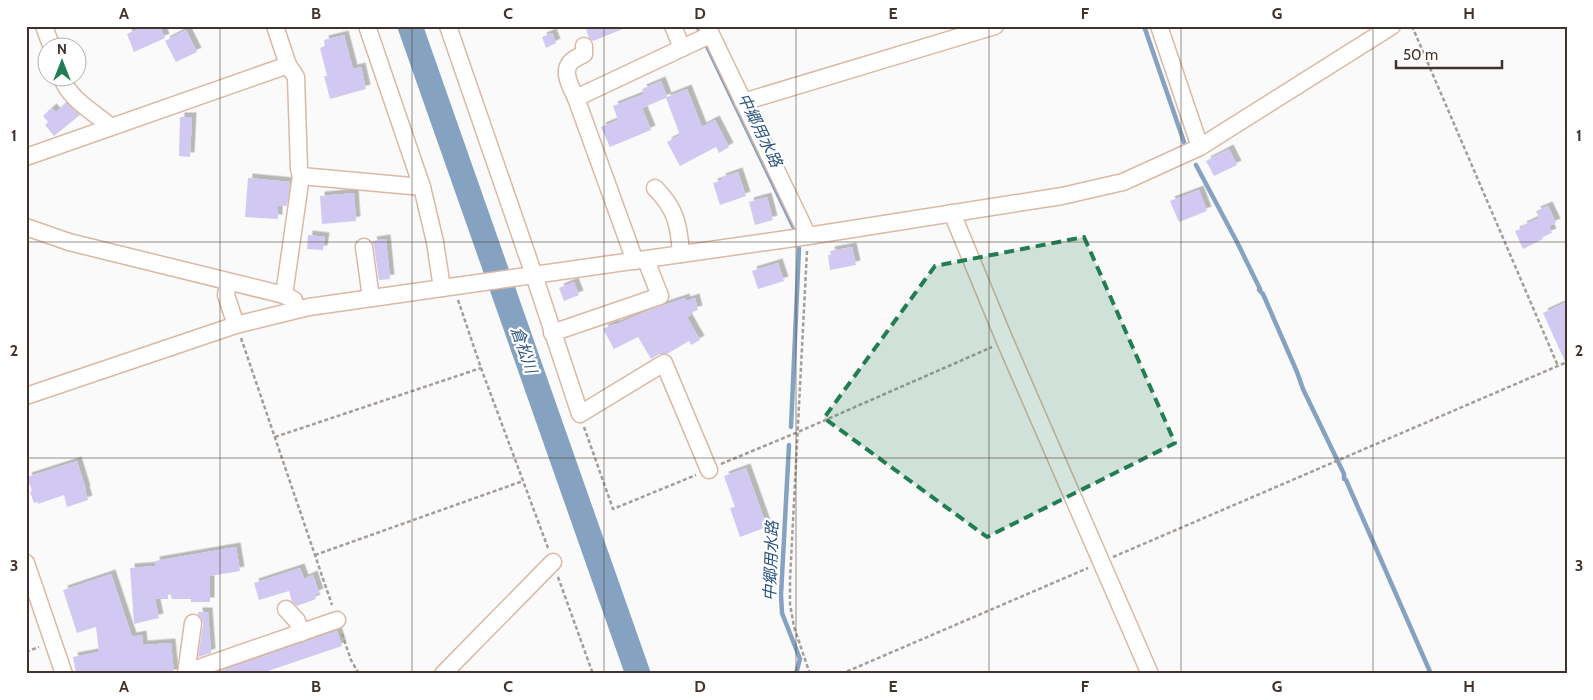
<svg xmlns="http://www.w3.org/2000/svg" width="1593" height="700" viewBox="0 0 1593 700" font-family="Cabin,'Noto Sans JP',sans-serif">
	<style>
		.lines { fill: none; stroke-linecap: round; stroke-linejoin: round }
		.stream { stroke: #86a2c1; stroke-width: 4.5 }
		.river { stroke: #86a2c1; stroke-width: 25 }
		.building { fill: #d1c9f1; filter: url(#shadow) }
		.minor-casing { stroke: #dbb8a5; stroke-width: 19 }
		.path { stroke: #a49d99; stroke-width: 2.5; stroke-dasharray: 4 2.5; stroke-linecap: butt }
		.minor { stroke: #fff; stroke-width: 16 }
		.marked { fill: #227d52; fill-opacity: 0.2; stroke: #227d52; stroke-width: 4; stroke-dasharray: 10 6; stroke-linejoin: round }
		.grid { fill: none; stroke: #41332b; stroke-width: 1; stroke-opacity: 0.55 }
		.labels { text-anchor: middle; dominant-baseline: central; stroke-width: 4.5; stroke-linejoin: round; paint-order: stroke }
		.water-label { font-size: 16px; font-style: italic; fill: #2b547f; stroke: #fff }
		.neatline { fill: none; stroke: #41332b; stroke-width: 2 }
		.grid-label { font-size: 16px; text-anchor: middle; font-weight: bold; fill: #41332b }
	</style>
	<defs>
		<filter id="shadow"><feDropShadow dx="4.5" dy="-4.5" stdDeviation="0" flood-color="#0004"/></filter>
	</defs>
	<rect width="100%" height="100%" fill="#fafafa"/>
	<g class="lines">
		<g class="stream">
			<path d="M697 26 701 33"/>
			<path d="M1144 26 1184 142"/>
			<path d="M705 42 794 228"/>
			<path d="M1196 165 1238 244 1260 289 1259 290 1263 294 1297 372 1303 389 1344 474V479L1346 480 1431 674"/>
			<path d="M791 427 799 248"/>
			<path d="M789 445 781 595 782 613 800 659 796 674"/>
		</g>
		<path class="river" d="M410 26 638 674"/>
	</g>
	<g class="building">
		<path d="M145 26H160L165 38 134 52 127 34Z"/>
		<path d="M585 26H628V27L593 41 589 38Z"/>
		<path d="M186 30 197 52 176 62 165 41Z"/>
		<path d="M552 33 556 43 546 48 542 37Z"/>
		<path d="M344 35 353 69 361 67 366 89 330 99 324 76H327L320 48 325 46 324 40Z"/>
		<path d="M661 81 667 97 687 89 702 127 715 120 729 147 719 153 716 147 680 166 667 142 680 135 666 98 642 108 651 130 610 147 601 127 618 120 613 106 644 94 642 89Z"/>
		<path d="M66 103 80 115 54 136 45 125 48 122 43 116 52 108 56 112Z"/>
		<path d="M180 117H192L190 157 179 156Z"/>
		<path d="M1229 149 1237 165 1214 176 1206 161Z"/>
		<path d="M738 172 746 196 720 205 713 183 722 180 721 178Z"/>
		<path d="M248 178 290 182 287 206H278V219L245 217Z"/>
		<path d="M1199 190 1207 211 1179 222 1170 201Z"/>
		<path d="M354 193 356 221 322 224 320 196Z"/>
		<path d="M767 197 773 220 755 225 749 202Z"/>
		<path d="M1548 206 1556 223 1549 226 1552 233 1542 237 1543 239 1523 249 1515 231 1523 228 1522 226 1539 218 1536 211Z"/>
		<path d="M308 235 325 237 323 250 307 249Z"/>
		<path d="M386 239 390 279 379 280 374 246 372 241Z"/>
		<path d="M852 247 856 265 830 270 828 255H831L830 251Z"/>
		<path d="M778 263 784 281 758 289 752 271Z"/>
		<path d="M574 282 579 295 564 301 559 288Z"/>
		<path d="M685 298 686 301 695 298 698 310 690 312 691 315 687 317 700 340 691 345 689 341 667 354H659L651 359 638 337 614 349 603 329 614 324 615 325 652 309Z"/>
		<path d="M1567 302V366L1543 313Z"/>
		<path d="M77 461 86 490H85L88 500 67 507 64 495 38 504V502L34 503 30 492 32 491 27 477Z"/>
		<path d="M746 468 767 527 740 537 730 508 735 507 724 476Z"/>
		<path d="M236 547 240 571 210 576V602H191V599H172L170 593 168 594V599H155L159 618 134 624 130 568 156 566 155 561Z"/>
		<path d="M300 568 304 579 313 575 319 593 314 595 316 599 297 606 292 602 289 591 259 600 254 583Z"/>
		<path d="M111 574 132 637 142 635 143 645 171 643 174 674H76L73 657 99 652 96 627 77 633 63 590Z"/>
		<path d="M198 612H208L211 653 198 657 203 624 202 619 198 615Z"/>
		<path d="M337 631 342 646 259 674H212Z"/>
	</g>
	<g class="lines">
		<g class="minor-casing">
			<g id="minor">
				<path d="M44 26 52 48"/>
				<path d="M275 26 288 65"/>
				<path d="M367 26 422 187 435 242 442 288"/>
				<path d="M448 26 534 275 580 414 664 363 709 470"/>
				<path d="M673 26 682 48"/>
				<path d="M707 26 808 236"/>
				<path d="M1159 26 1200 147"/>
				<path d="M62 78C69 99 95 113 111 127"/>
				<path d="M576 98C571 87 560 70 573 60 576 58 580 56 584 54V46"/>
				<path d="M743 102 995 26"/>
				<path d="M26 157 288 65 296 77 299 169 301 176 284 295"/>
				<path d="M301 176 422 187"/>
				<path d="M655 188C676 209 679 225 681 254"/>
				<path d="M952 213 1005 341 1150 674"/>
				<path d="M26 227 69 242 284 295 294 300"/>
				<path d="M364 247 371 298"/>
				<path d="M635 261 576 98 710 35"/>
				<path d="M228 282 226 295 236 325"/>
				<path d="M552 333 660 296 646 260"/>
				<path d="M26 396 236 325 309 307 808 236 1062 196 1123 182 1200 147 1392 26"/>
				<path d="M26 563 64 674"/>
				<path d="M286 609 297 621 301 633"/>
				<path d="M187 672 337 620"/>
				<path d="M186 674 193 623"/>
				<path d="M443 674 553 562"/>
			</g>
		</g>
		<g class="path">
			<path d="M1412 26 1558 366"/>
			<path d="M807 251 790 579V604L794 627 810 674"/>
			<path d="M458 300 481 368 548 548"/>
			<path d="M241 338 332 605"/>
			<path d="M584 427 613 509 696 475"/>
			<path d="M275 437 481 368"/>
			<path d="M721 464 798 432 992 347"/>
			<path d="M315 555 523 481"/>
			<path d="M1113 557 1567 362"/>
			<path d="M558 577 593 674"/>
			<path d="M342 634 351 660 359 674"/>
			<path d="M26 652 39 647"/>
			<path d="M841 674 1088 568"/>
		</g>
		<use href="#minor" class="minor"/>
	</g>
	<path class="marked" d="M1084 237 1175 443 987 537 824 418 935 266Z"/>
	<path class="grid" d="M220 26V674M412 26V674M604 26V674M796 26V674M989 26V674M1181 26V674M1373 26V674M26 242H1567M26 458H1567"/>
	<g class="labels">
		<g class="water-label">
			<text transform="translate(760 130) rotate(64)">中郷用水路</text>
			<text transform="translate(524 350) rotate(71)">倉松川</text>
			<text transform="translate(771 561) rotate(-88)">中郷用水路</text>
		</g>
	</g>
	<rect width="1593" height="700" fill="none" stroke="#ffffff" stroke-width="55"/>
	<g transform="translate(62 62)"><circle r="24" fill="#ffffff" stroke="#b3adaa"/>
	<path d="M0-4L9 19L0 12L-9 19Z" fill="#227d52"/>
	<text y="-8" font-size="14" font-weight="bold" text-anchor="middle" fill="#41332b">N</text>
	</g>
	<path d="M1396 60v8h106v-8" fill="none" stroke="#41332b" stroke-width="2.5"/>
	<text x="1403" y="60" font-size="15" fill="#41332b" stroke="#ffffff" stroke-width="4" paint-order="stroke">50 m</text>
	<rect x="28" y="28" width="1538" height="644" class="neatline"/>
	<g class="grid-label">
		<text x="124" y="19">A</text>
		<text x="316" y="19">B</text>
		<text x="508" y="19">C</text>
		<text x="700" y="19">D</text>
		<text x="893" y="19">E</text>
		<text x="1085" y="19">F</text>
		<text x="1277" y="19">G</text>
		<text x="1469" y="19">H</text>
		<text x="14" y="141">1</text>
		<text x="1579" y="141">1</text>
		<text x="14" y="356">2</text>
		<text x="1579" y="356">2</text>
		<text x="14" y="571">3</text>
		<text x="1579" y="571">3</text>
		<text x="124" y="692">A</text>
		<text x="316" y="692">B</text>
		<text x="508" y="692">C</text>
		<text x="700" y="692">D</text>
		<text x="893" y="692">E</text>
		<text x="1085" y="692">F</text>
		<text x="1277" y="692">G</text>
		<text x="1469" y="692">H</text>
	</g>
</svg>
